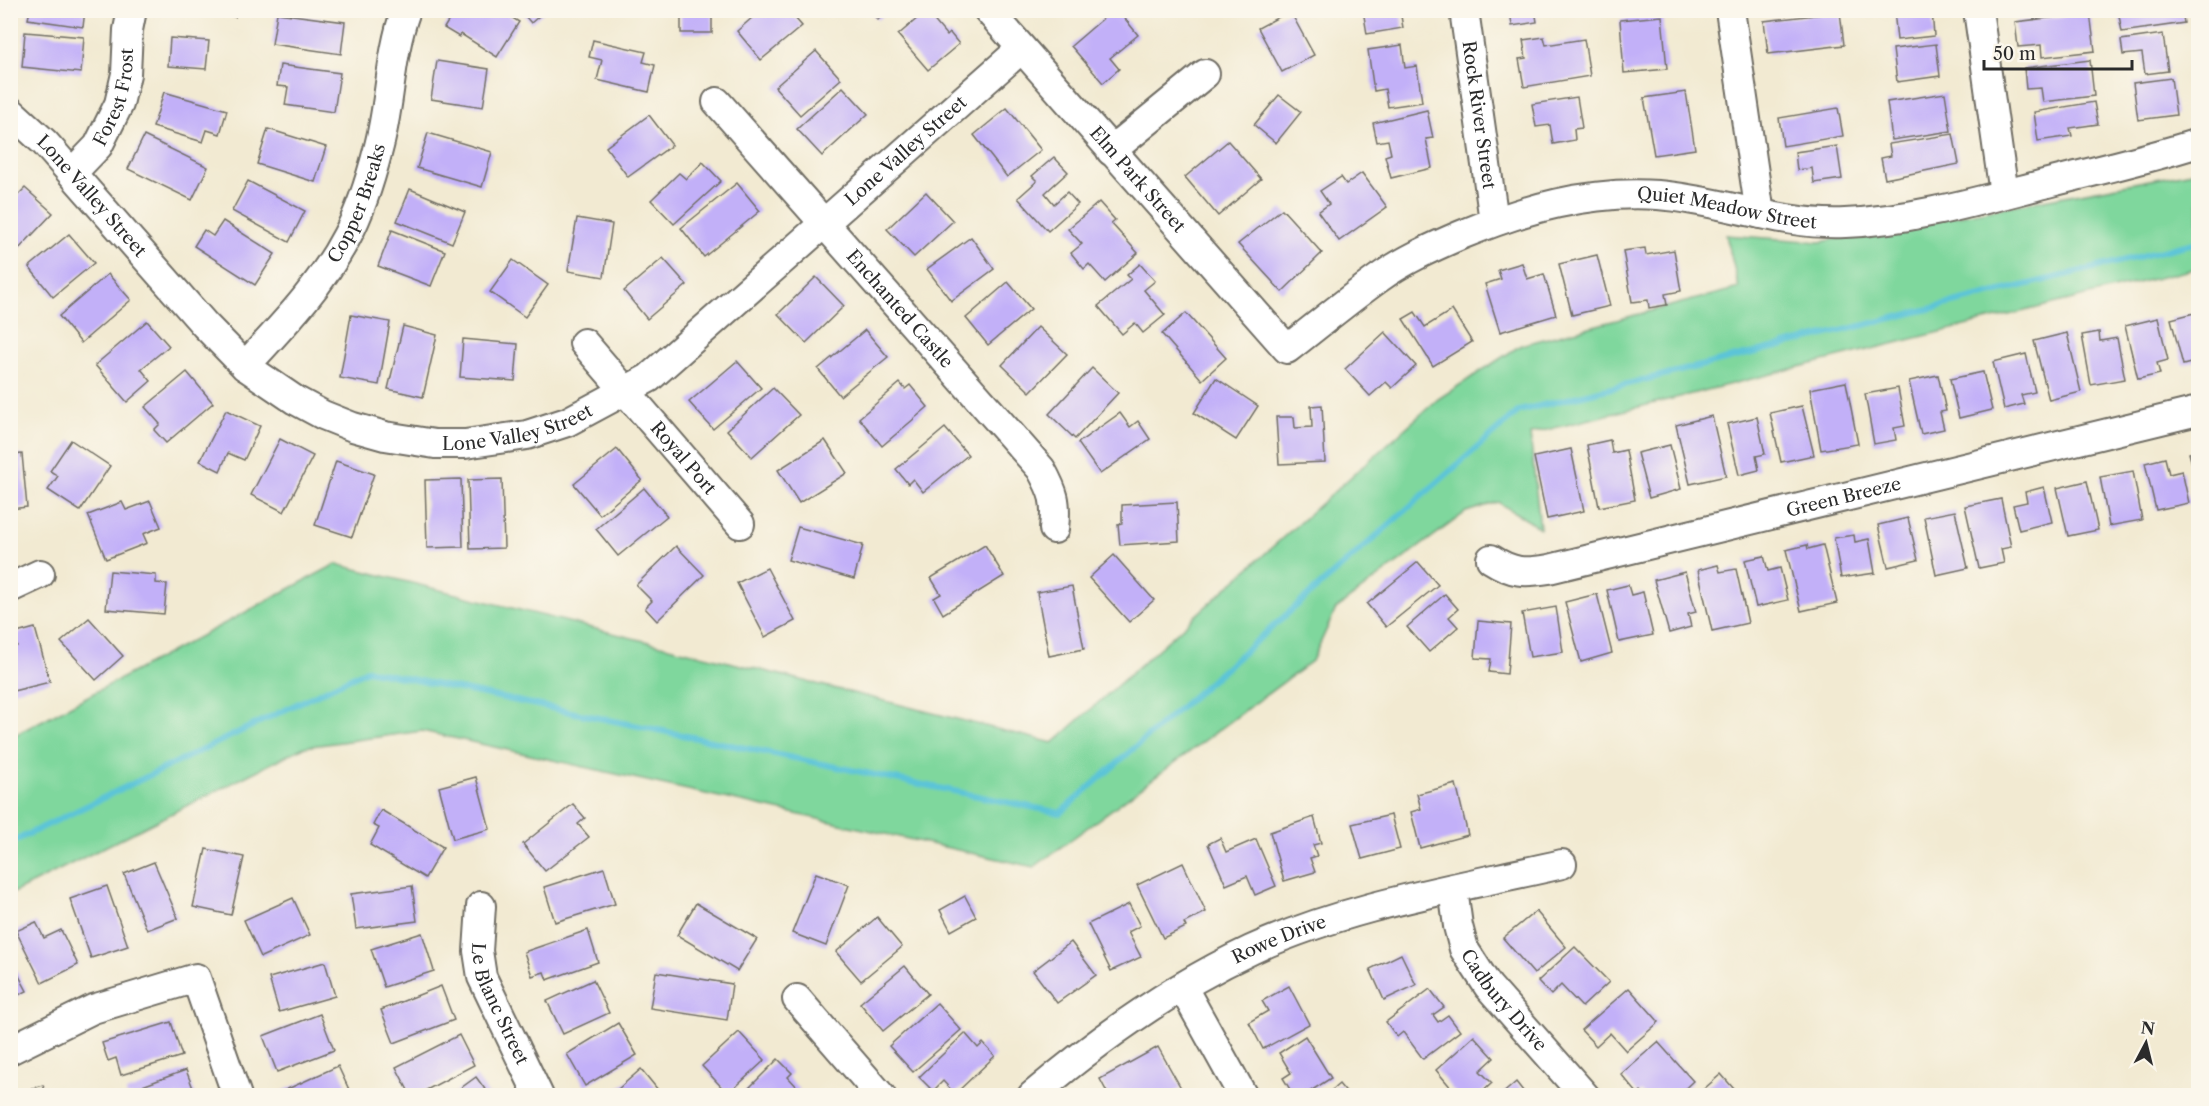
<svg xmlns="http://www.w3.org/2000/svg" width="2209" height="1106" viewBox="0 0 2209 1106" font-family="'Libre Caslon Text',serif">
	<style>
		.green { fill: #7fd79d; stroke: #558164; stroke-width: 1.5 }
		.lines { fill: none; stroke-linecap: round; stroke-linejoin: round }
		.stream { stroke: #5cc4d8; stroke-width: 6 }
		.building { fill: #c2b0f8 }
		.minor-casing { stroke: #716e65; stroke-width: 32 }
		.minor { stroke: #fff; stroke-width: 28 }
		.labels { text-anchor: middle; dominant-baseline: central; stroke-width: 4.5; stroke-linejoin: round; paint-order: stroke }
		.street-label { font-size: 18px; fill: #2b2b2b; stroke: #fbf7ec }
	</style>
	<rect width="100%" height="100%" fill="#fbf7ec"/>
	<filter id="ink" filterUnits="userSpaceOnUse"><feTurbulence type="fractalNoise" baseFrequency=".0167" numOctaves="2"/><feDisplacementMap in="SourceGraphic" scale="12" xChannelSelector="R" yChannelSelector="G"/><feConvolveMatrix kernelMatrix="1 2 1 2 8 2 1 2 1" color-interpolation-filters="sRGB"/></filter>
	<filter id="wash" filterUnits="userSpaceOnUse"><feTurbulence type="fractalNoise" baseFrequency=".008" numOctaves="4" result="noise"/><feDisplacementMap in="SourceGraphic" scale="24" xChannelSelector="R" yChannelSelector="G"/><feGaussianBlur stdDeviation="1.35" result="paint"/><feColorMatrix in="noise" values="0 0 0 0 0 0 0 0 0 0 0 0 0 0 0 0 0 1.4 0 .05"/><feComposite in="paint" operator="in"/></filter>
	<g filter="url(#wash)">
		<rect width="100%" height="100%" fill="#f2ead2"/>
		<path class="green" d="M2198 171V268L1530 434 1540 528 1498 502 1466 512 1336 609 1312 661 1034 867 422 731 304 747 11 894V737L336 564 1053 743 1438 399 1521 345 1739 288 1726 235 1820 242Z"/>
		<g class="lines">
			<path class="stream" d="M10 843 367 670 1060 813 1519 411 2198 242"/>
		</g>
		<g id="blocks">
			<g class="building">
				<path d="M30 10H85L83 27 28 19Z"/>
				<path d="M211 10H236L235 17Z"/>
				<path d="M455 10H500L519 22 497 57 461 34 459 37 444 28Z"/>
				<path d="M520 10H546L531 23Z"/>
				<rect x="681" y="10" width="31" height="23"/>
				<path d="M761 10H788L802 26 761 60 737 31Z"/>
				<path d="M869 10H888L878 20Z"/>
				<path d="M1113 10H1118L1138 35 1110 58 1119 69 1103 83 1071 46Z"/>
				<path d="M1363 10H1400L1403 28 1367 34Z"/>
				<path d="M1510 10H1535L1537 22 1512 26Z"/>
				<path d="M1894 10H1932L1934 36 1897 40Z"/>
				<path d="M2118 10H2182L2184 23 2122 32Z"/>
				<path d="M926 11 947 36 950 33 959 44 928 70 898 35Z"/>
				<path d="M1290 11 1314 55 1282 72 1258 28Z"/>
				<path d="M1840 12 1844 45 1768 54 1764 21Z"/>
				<path d="M277 13 345 22 341 54 272 44Z"/>
				<path d="M2090 13 2095 51 2042 57 2041 45 2018 47 2015 22Z"/>
				<path d="M1662 16 1667 69 1624 73 1620 20Z"/>
				<path d="M25 32 84 37 81 73 22 67Z"/>
				<path d="M2163 34 2168 71 2145 74 2142 53 2123 55 2121 40Z"/>
				<path d="M1544 37 1546 45 1584 39 1590 76 1524 87 1519 59 1526 58 1523 40Z"/>
				<path d="M170 38 209 41 206 69 168 66Z"/>
				<path d="M593 40 646 52 643 62 655 65 649 92 597 80 602 60 589 57Z"/>
				<path d="M1936 44 1940 76 1897 82 1893 49Z"/>
				<path d="M1402 45 1405 68 1417 66 1422 102 1388 107 1385 89 1374 91 1368 50Z"/>
				<path d="M816 51 841 79 800 115 775 87Z"/>
				<path d="M2090 60 2094 96 2043 102 2041 88 2026 89 2024 68Z"/>
				<path d="M437 61 489 69 483 107 431 99Z"/>
				<path d="M280 65 340 73 334 112 285 105 288 87 277 86Z"/>
				<path d="M2171 78 2176 115 2138 120 2133 83Z"/>
				<path d="M843 87 868 114 822 156 797 129Z"/>
				<path d="M164 92 227 110 220 134 207 130 203 142 153 127Z"/>
				<path d="M1686 92 1695 149 1654 155 1644 98Z"/>
				<path d="M1945 93 1951 131 1892 140 1887 102Z"/>
				<path d="M1279 95 1301 112 1276 143 1254 125Z"/>
				<path d="M1577 97 1582 128 1574 129 1575 140 1553 144 1550 125 1536 127 1532 104Z"/>
				<path d="M2094 102 2098 124 2070 128 2072 136 2038 141 2034 112Z"/>
				<path d="M1007 108 1041 150 1007 177 974 135Z"/>
				<path d="M1838 108 1843 136 1783 146 1779 118Z"/>
				<path d="M1427 110 1433 138 1426 139 1432 168 1391 178 1385 156 1391 154 1388 140 1377 142 1373 123Z"/>
				<path d="M649 115 672 145 628 177 606 147Z"/>
				<path d="M268 129 326 147 315 182 257 164Z"/>
				<path d="M428 133 492 152 482 187 417 168Z"/>
				<path d="M1953 134 1959 164 1885 179 1881 158 1891 156 1889 144Z"/>
				<path d="M144 136 208 167 192 200 128 169Z"/>
				<path d="M1228 141 1261 179 1218 216 1185 177Z"/>
				<path d="M1837 146 1842 179 1814 183 1812 168 1797 170 1795 152Z"/>
				<path d="M1054 157 1068 172 1045 193 1054 204 1067 192 1078 204 1048 231 1018 198 1037 181 1032 176Z"/>
				<path d="M703 162 721 181 674 224 651 200 679 173 686 179Z"/>
				<path d="M1362 173 1387 207 1339 241 1318 212 1329 204 1320 191 1341 177 1346 184Z"/>
				<path d="M248 181 305 211 289 242 232 211Z"/>
				<path d="M737 183 760 211 704 257 681 228Z"/>
				<path d="M25 188 53 213 15 253 10 248V203Z"/>
				<path d="M410 189 465 212 452 243 397 221Z"/>
				<path d="M926 192 953 221 914 257 887 229Z"/>
				<path d="M1099 202 1115 220 1111 223 1138 253 1105 282 1089 264 1084 269 1071 253 1082 244 1068 229Z"/>
				<path d="M1282 209 1322 253 1282 292 1238 244Z"/>
				<path d="M577 218 612 224 604 277 568 271Z"/>
				<path d="M223 221 275 254 255 285 194 246 204 230 213 236Z"/>
				<path d="M392 230 445 251 431 286 378 266Z"/>
				<path d="M69 234 94 263 53 297 29 267Z"/>
				<path d="M971 237 994 269 951 301 927 269Z"/>
				<path d="M1645 248 1646 255 1674 250 1681 291 1665 294 1667 305 1649 308 1648 300 1632 302 1623 251Z"/>
				<path d="M1597 255 1610 306 1572 315 1559 264Z"/>
				<path d="M663 258 687 285 647 319 624 291Z"/>
				<path d="M513 260 548 285 525 317 490 292Z"/>
				<path d="M1522 263 1527 279 1544 274 1556 315 1500 332 1485 284 1501 279 1498 270Z"/>
				<path d="M1140 264 1155 281 1144 290 1165 315 1143 333 1135 323 1122 334 1098 306 1131 279 1127 275Z"/>
				<path d="M108 274 131 300 81 343 59 316Z"/>
				<path d="M816 277 844 306 806 343 778 314Z"/>
				<path d="M1008 282 1031 309 988 345 966 318Z"/>
				<path d="M1452 310 1472 342 1433 366 1403 319 1415 312 1425 327Z"/>
				<path d="M2198 312V361L2183 365 2171 319Z"/>
				<path d="M1186 313 1226 358 1202 380 1162 334Z"/>
				<path d="M351 315 390 322 379 385 340 378Z"/>
				<path d="M2158 318 2168 360 2157 363 2160 374 2138 379 2125 326Z"/>
				<path d="M147 321 169 346 141 369 151 381 127 402 95 365Z"/>
				<path d="M403 326 437 335 423 397 388 389Z"/>
				<path d="M1038 327 1067 354 1030 392 1002 365Z"/>
				<path d="M865 330 888 357 840 396 818 369Z"/>
				<path d="M1385 332 1416 366 1392 388 1386 382 1370 396 1345 369Z"/>
				<path d="M2099 332 2100 341 2117 338 2125 379 2091 385 2082 335Z"/>
				<path d="M2067 333 2081 392 2049 400 2034 341Z"/>
				<path d="M463 339 518 344 515 381 460 377Z"/>
				<path d="M2026 354 2035 392 2021 395 2024 404 2004 409 1993 362Z"/>
				<path d="M737 361 761 388 713 429 689 402Z"/>
				<path d="M1092 368 1118 393 1075 439 1049 414Z"/>
				<path d="M187 372 213 403 166 443 154 430 160 424 145 407Z"/>
				<path d="M1983 372 1992 410 1959 418 1950 379Z"/>
				<path d="M1938 375 1946 411 1940 412 1944 429 1921 434 1909 381Z"/>
				<path d="M1216 378 1258 406 1236 440 1194 413Z"/>
				<path d="M1846 382 1858 444 1821 450 1810 389Z"/>
				<path d="M900 383 905 389 910 385 928 407 882 446 859 418Z"/>
				<path d="M773 388 799 415 752 457 727 430Z"/>
				<path d="M1898 388 1905 426 1894 428 1896 440 1874 444 1865 394Z"/>
				<path d="M1322 405 1325 462 1279 464 1276 417H1294L1295 428 1312 427 1311 406Z"/>
				<path d="M1802 406 1814 455 1781 462 1770 413Z"/>
				<path d="M226 410 260 426 244 460 228 453 220 471 200 461Z"/>
				<path d="M1120 413 1130 427 1138 421 1150 439 1100 474 1078 443Z"/>
				<path d="M1712 416 1726 476 1690 484 1676 425Z"/>
				<path d="M1757 417 1765 454 1756 456 1759 470 1739 475 1727 424Z"/>
				<path d="M945 428 968 455 923 492 913 479 908 484 896 469Z"/>
				<path d="M280 439 313 456 284 512 251 495Z"/>
				<path d="M71 440 110 466 80 511 48 490 58 476 50 471Z"/>
				<path d="M825 440 847 473 799 503 778 470Z"/>
				<path d="M1610 440 1612 453 1626 450 1635 500 1599 507 1587 445Z"/>
				<path d="M1670 445 1681 489 1649 498 1637 453Z"/>
				<path d="M617 449 642 480 600 515 574 484Z"/>
				<path d="M1571 449 1584 511 1547 519 1534 457Z"/>
				<path d="M2198 451V486L2189 453Z"/>
				<path d="M22 454 27 507 10 509V455Z"/>
				<path d="M2165 458 2169 474 2182 471 2189 503 2156 510 2145 463Z"/>
				<path d="M336 461 374 474 352 537 315 525Z"/>
				<path d="M2133 471 2142 520 2109 526 2100 477Z"/>
				<path d="M461 479 463 547 427 548 425 480Z"/>
				<path d="M502 479 504 548 470 549 468 480Z"/>
				<path d="M2087 481 2098 530 2068 536 2057 488Z"/>
				<path d="M2044 487 2052 522 2019 530 2013 505 2027 502 2025 492Z"/>
				<path d="M644 488 667 516 618 556 596 529Z"/>
				<path d="M2001 499 2011 547 2001 549 2004 563 1979 568 1965 506Z"/>
				<path d="M150 501 161 527 143 534 147 543 106 559 88 515 122 502 126 510Z"/>
				<path d="M1177 502 1179 541 1120 545 1118 524 1122 523V505Z"/>
				<path d="M1955 511 1968 568 1936 575 1924 517Z"/>
				<path d="M1908 518 1918 560 1888 567 1878 525Z"/>
				<path d="M798 527 863 545 854 579 788 560Z"/>
				<path d="M1854 535 1855 542 1869 539 1875 573 1841 578 1834 538Z"/>
				<path d="M985 545 1004 576 943 614 934 598 941 594 931 578Z"/>
				<path d="M1807 545 1808 549 1823 545 1837 603 1801 611 1786 550Z"/>
				<path d="M676 546 704 575 657 621 645 608 652 601 636 585Z"/>
				<path d="M1114 555 1154 600 1129 622 1089 578Z"/>
				<path d="M1764 556 1768 571 1780 568 1788 600 1756 607 1745 560Z"/>
				<path d="M1418 562 1438 585 1386 627 1367 604Z"/>
				<path d="M1718 565 1720 572 1736 569 1748 623 1712 631 1698 570Z"/>
				<path d="M767 568 795 621 765 637 737 583Z"/>
				<path d="M110 571 156 575V583L167 584 164 614 106 609Z"/>
				<path d="M1685 572 1696 612 1688 614 1691 627 1669 633 1654 580Z"/>
				<path d="M1628 585 1631 595 1643 592 1653 635 1619 642 1607 590Z"/>
				<path d="M1072 586 1084 649 1049 656 1037 592Z"/>
				<path d="M1445 594 1458 609 1449 617 1458 627 1429 652 1407 627Z"/>
				<path d="M1597 594 1612 653 1581 662 1565 602Z"/>
				<path d="M1556 607 1563 652 1530 657 1522 613Z"/>
				<path d="M89 618 123 656 96 680 61 642Z"/>
				<path d="M1478 621 1511 624 1507 674 1489 672 1491 659 1475 658Z"/>
				<path d="M35 628 50 682 13 691 10 680V648L17 646 13 634Z"/>
				<path d="M476 777 490 829 453 839 439 787Z"/>
				<path d="M1456 784 1468 835 1420 848 1411 812 1421 809 1417 794Z"/>
				<path d="M573 804 585 818 578 824 589 837 545 871 523 844Z"/>
				<path d="M381 810 443 847 425 878 370 845 379 828 373 825Z"/>
				<path d="M1391 815 1400 849 1362 859 1352 824Z"/>
				<path d="M1314 817 1321 843 1313 845 1317 856 1310 858 1315 872 1284 881 1270 832Z"/>
				<path d="M1220 838 1226 852 1256 839 1276 886 1255 895 1247 876 1226 885 1208 844Z"/>
				<path d="M206 849 244 857 231 915 193 907Z"/>
				<path d="M154 862 178 918 147 930 124 874Z"/>
				<path d="M1183 863 1206 912 1184 923 1186 927 1163 938 1137 885Z"/>
				<path d="M604 868 615 904 555 922 544 887Z"/>
				<path d="M816 873 849 885 826 946 792 933Z"/>
				<path d="M107 886 128 946 91 958 70 899Z"/>
				<path d="M412 886 417 921 356 929 351 894Z"/>
				<path d="M965 896 976 917 951 931 940 910Z"/>
				<path d="M293 898 310 935 261 957 244 920Z"/>
				<path d="M696 903 757 939 737 971 677 935Z"/>
				<path d="M1129 904 1140 926 1128 932 1141 957 1111 971 1088 924Z"/>
				<path d="M1536 911 1566 947 1534 974 1503 938Z"/>
				<path d="M877 917 902 947 861 981 836 952Z"/>
				<path d="M36 922 44 938 61 930 78 965 42 983 16 931Z"/>
				<path d="M588 930 598 962 547 980 544 972 532 976 524 952Z"/>
				<path d="M422 933 434 971 384 987 371 949Z"/>
				<path d="M1071 942 1096 975 1057 1003 1033 971Z"/>
				<path d="M1575 947 1609 982 1582 1007 1561 985 1551 995 1538 981Z"/>
				<path d="M1401 954 1416 985 1384 1000 1370 969Z"/>
				<path d="M10 959 27 991 10 999Z"/>
				<path d="M325 962 335 996 279 1012 269 978Z"/>
				<path d="M905 966 928 994 883 1031 860 1003Z"/>
				<path d="M656 972 732 984 727 1020 650 1008Z"/>
				<path d="M593 980 609 1013 563 1034 547 1001Z"/>
				<path d="M441 986 454 1020 394 1043 381 1010Z"/>
				<path d="M1289 986 1309 1024 1263 1049 1249 1022 1268 1011 1262 1001Z"/>
				<path d="M1629 988 1659 1022 1626 1051 1610 1033 1596 1046 1581 1030Z"/>
				<path d="M1430 989 1444 1007 1433 1015 1438 1022 1448 1015 1460 1031 1423 1059 1403 1032 1397 1037 1386 1022Z"/>
				<path d="M937 1003 961 1030 913 1072 889 1046Z"/>
				<path d="M320 1014 334 1050 277 1072 263 1036Z"/>
				<path d="M171 1022 182 1056 121 1075 116 1058 108 1061 102 1043Z"/>
				<path d="M618 1023 637 1055 585 1086 567 1054Z"/>
				<path d="M739 1032 765 1060 728 1094 702 1066Z"/>
				<path d="M965 1033 978 1048 983 1043 995 1056 955 1094 943 1081 933 1091 919 1077Z"/>
				<path d="M459 1035 474 1065 415 1096H411L396 1067Z"/>
				<path d="M1305 1036 1331 1078 1303 1096H1294L1283 1078 1291 1073 1279 1053Z"/>
				<path d="M1474 1036 1494 1058 1480 1071 1492 1083 1478 1096H1458L1436 1070Z"/>
				<path d="M1658 1042 1693 1081 1677 1096H1645L1641 1091 1638 1094 1621 1074Z"/>
				<path d="M1158 1047 1181 1088 1168 1096H1109L1100 1079Z"/>
				<path d="M778 1059 792 1073 788 1077 799 1089 792 1096H741Z"/>
				<path d="M338 1066 352 1096H282L281 1092Z"/>
				<path d="M641 1069 663 1096H610Z"/>
				<path d="M186 1070 196 1096H127L126 1092Z"/>
				<path d="M1721 1074 1740 1096H1696Z"/>
				<path d="M476 1077 490 1096H450Z"/>
				<path d="M1516 1082 1527 1096H1500Z"/>
				<path d="M1339 1084 1349 1096H1325Z"/>
				<path d="M43 1085 47 1096H12V1095Z"/>
			</g>
		</g>
	</g>
	<g filter="url(#ink)">
		<use href="#blocks" fill-opacity="0" stroke="#716e65" stroke-width="1.5"/>
		<g class="lines">
			<g class="minor-casing">
				<g id="minor">
					<path id="s1" d="M988 10 1287 349C1318 325 1348 300 1379 278 1404 260 1433 247 1461 235 1524 209 1589 190 1658 195 1722 200 1781 226 1845 223 1913 220 1978 201 2044 184 2095 171 2148 159 2198 143"/>
					<path id="s2" d="M1464 10 1494 221"/>
					<path d="M1730 10 1760 214"/>
					<path d="M1978 10 2004 194"/>
					<path id="s3" d="M717 102 1041 469C1054 493 1057 501 1054 529"/>
					<path id="s4" d="M10 111 45 143 205 325 245 366 295 400 323 415 353 427 385 436 435 444H465L527 435 567 422 649 378 1021 49"/>
					<path d="M1111 151 1205 74"/>
					<path id="s5" d="M72 173 98 146 119 104 126 74 128 30 132 10"/>
					<path id="s6" d="M584 343 740 524"/>
					<path id="s7" d="M245 366C283 325 321 286 347 236 360 212 371 177 378 150 391 103 389 57 406 10"/>
					<path id="s8" d="M1491 559C1513 573 1524 573 1549 569L2198 411"/>
					<path d="M10 588 40 574"/>
					<path id="s9" d="M1453 889 1458 926 1464 949 1488 986 1585 1096"/>
					<path id="s10" d="M481 906 478 951 482 977 539 1096"/>
					<path d="M1183 988 1243 1096"/>
					<path d="M797 999 881 1096"/>
					<path d="M10 1050 93 1009 196 978 237 1096"/>
					<path id="s11" d="M1032 1096C1099 1039 1172 987 1251 950 1349 905 1458 888 1562 864"/>
				</g>
			</g>
			<use href="#minor" class="minor"/>
		</g>
	</g>
	<g class="labels">
		<g class="street-label">
			<text stroke="none"><textPath href="#s5" startOffset="90">Forest Frost</textPath></text>
			<text stroke="none"><textPath href="#s2" startOffset="106">Rock River Street</textPath></text>
			<text stroke="none"><textPath href="#s4" startOffset="1126">Lone Valley Street</textPath></text>
			<text stroke="none"><textPath href="#s1" startOffset="226">Elm Park Street</textPath></text>
			<text stroke="none"><textPath href="#s4" startOffset="118">Lone Valley Street</textPath></text>
			<text stroke="none"><textPath href="#s7" startOffset="200">Copper Breaks</textPath></text>
			<text stroke="none"><textPath href="#s1" startOffset="934">Quiet Meadow Street</textPath></text>
			<text stroke="none"><textPath href="#s3" startOffset="276">Enchanted Castle</textPath></text>
			<text stroke="none"><textPath href="#s4" startOffset="640">Lone Valley Street</textPath></text>
			<text stroke="none"><textPath href="#s6" startOffset="152">Royal Port</textPath></text>
			<text stroke="none"><textPath href="#s8" startOffset="364">Green Breeze</textPath></text>
			<text stroke="none"><textPath href="#s11" startOffset="294">Rowe Drive</textPath></text>
			<text stroke="none"><textPath href="#s9" startOffset="126">Cadbury Drive</textPath></text>
			<text stroke="none"><textPath href="#s10" startOffset="102">Le Blanc Street</textPath></text>
		</g>
	</g>
	<rect width="2209" height="1106" fill="none" stroke="#fbf7ec" stroke-width="36"/>
	<g transform="translate(2146 1043) rotate(7)" stroke="#fbf7ec" stroke-width="4.5" paint-order="stroke">
	<path d="M0-4.5L10 22L0 15L-10 22Z" fill="#2b2b2b"/>
	<text y="-9" font-size="16" font-weight="bold" text-anchor="middle" fill="#2b2b2b">N</text>
	</g>
	<path d="M1984 60v9h148v-9" fill="none" stroke="#2b2b2b" stroke-width="3"/>
	<text x="1993" y="60" font-size="18" fill="#2b2b2b" stroke="#fbf7ec" stroke-width="4.5" paint-order="stroke">50 m</text>
</svg>
